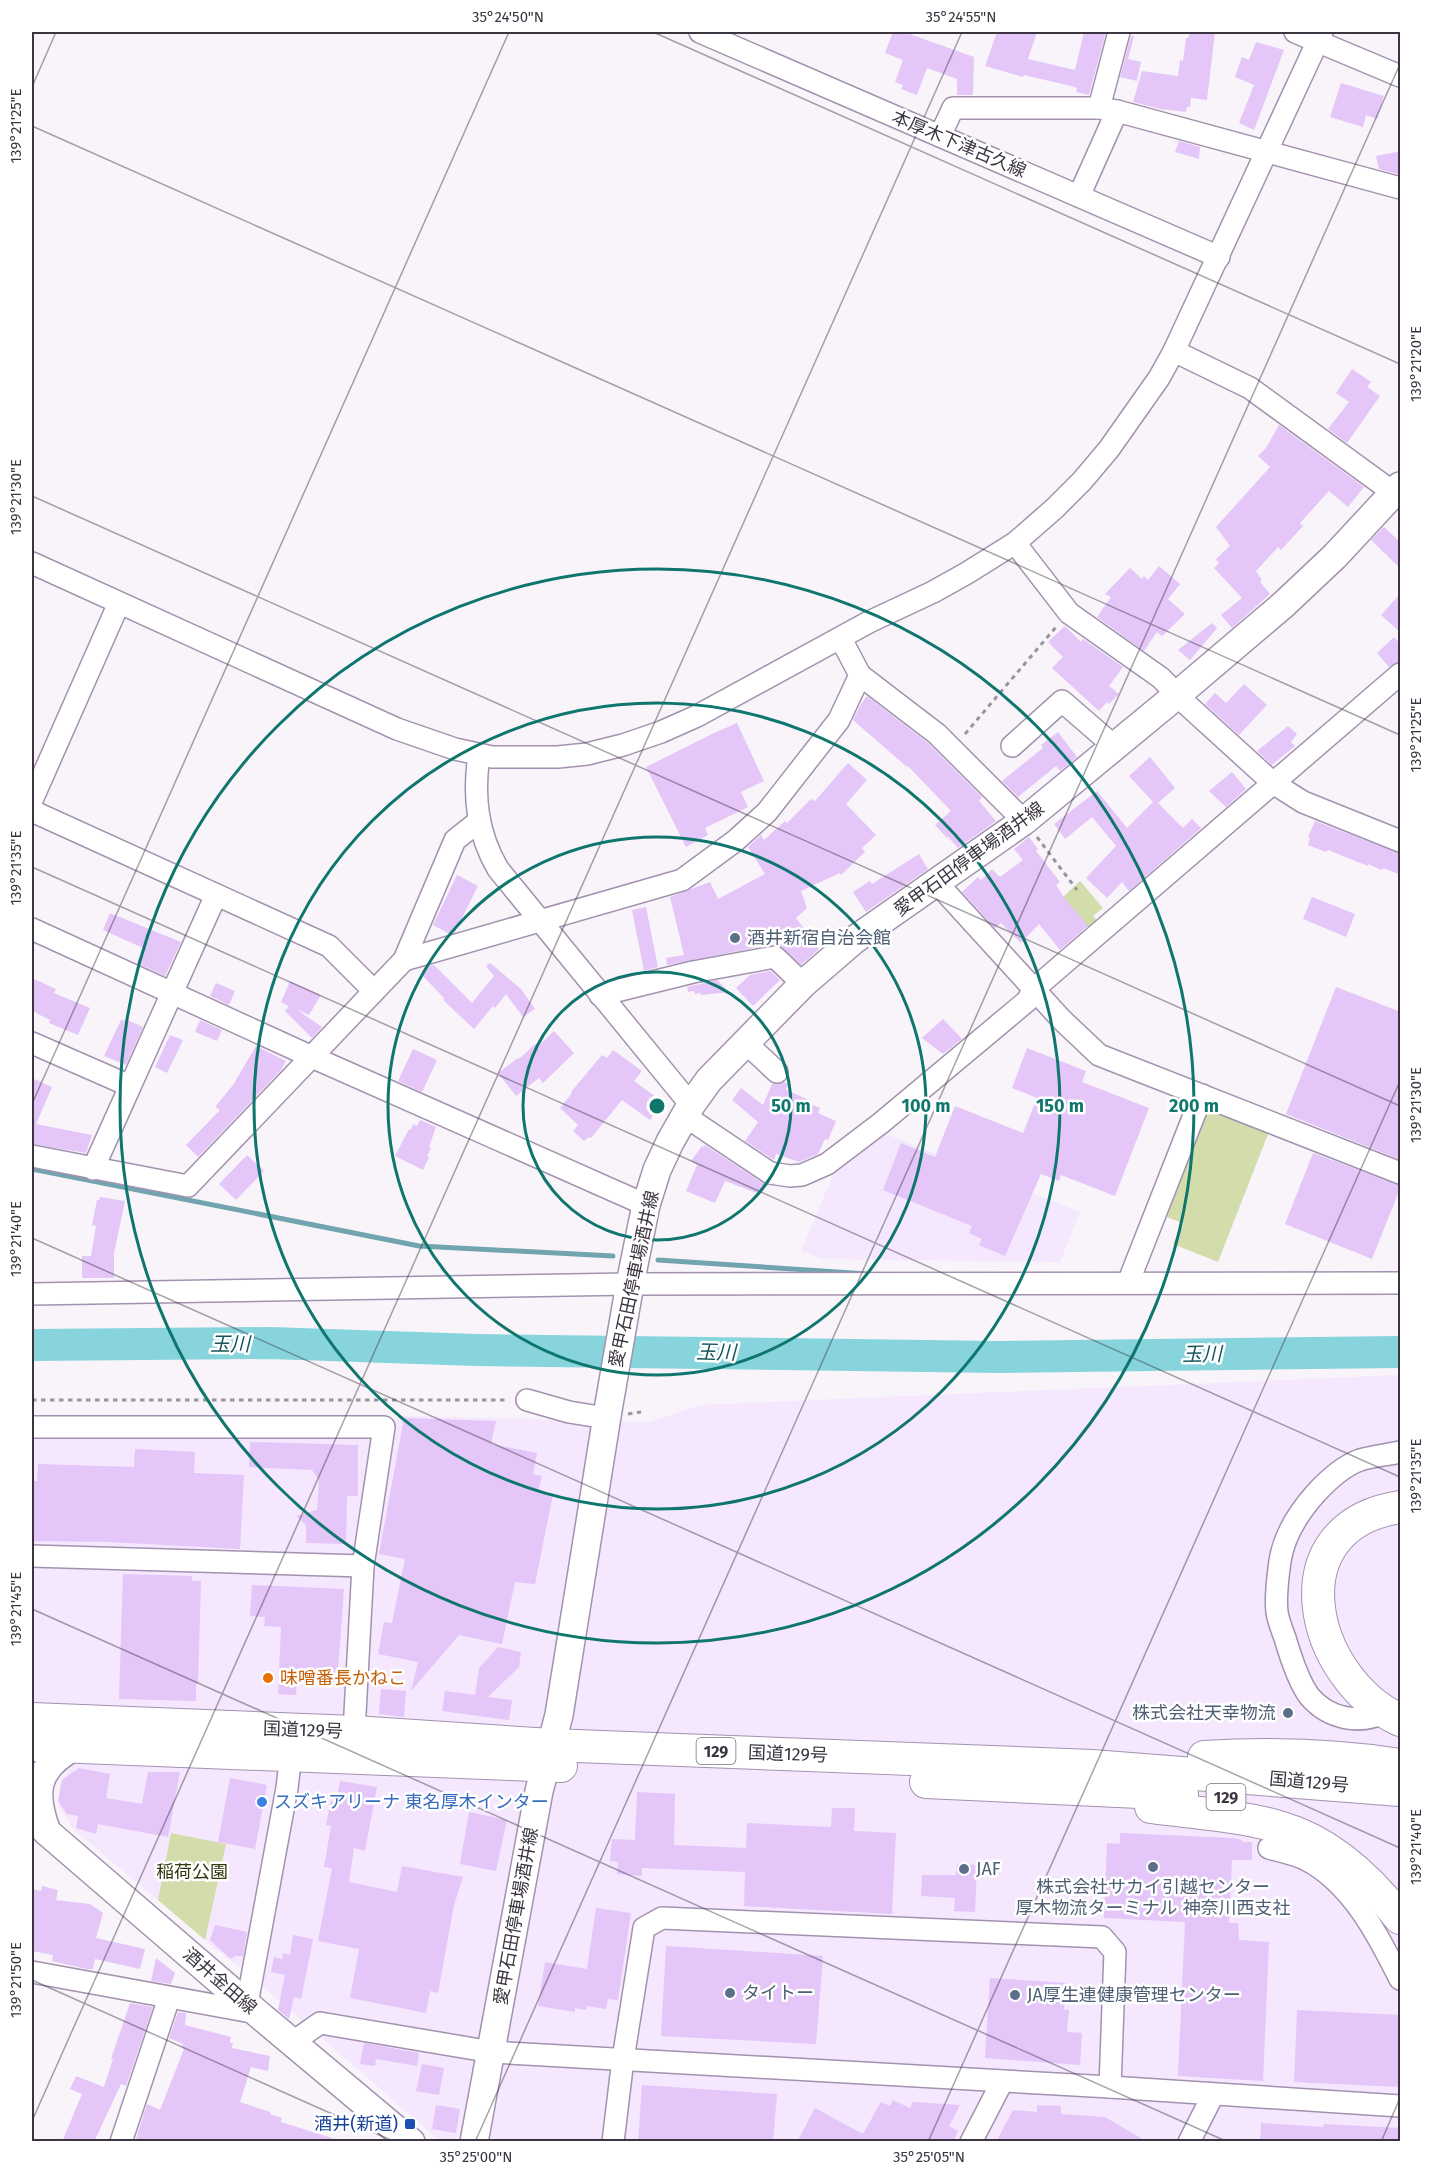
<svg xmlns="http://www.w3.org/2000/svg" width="1432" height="2173" viewBox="0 0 1432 2173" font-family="'Fira Sans','Noto Sans JP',sans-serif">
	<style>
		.built { fill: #f4e7fe }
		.green { fill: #d2ddab }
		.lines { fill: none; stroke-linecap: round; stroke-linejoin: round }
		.stream { stroke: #71a4ae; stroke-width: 5 }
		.river { stroke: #88d4dc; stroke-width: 32 }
		.building { fill: #e4c6f8 }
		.minor-casing { stroke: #a392af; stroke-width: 24 }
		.major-casing { stroke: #a392af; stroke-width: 30 }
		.highway-casing { stroke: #a392af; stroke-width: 34 }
		.path { stroke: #99949d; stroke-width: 3; stroke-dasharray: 4.5 4.5; stroke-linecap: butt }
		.minor { stroke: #fff; stroke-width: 21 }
		.major { stroke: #fff; stroke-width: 27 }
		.highway { stroke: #fff; stroke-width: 32 }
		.ticks { fill: none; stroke: #3c3541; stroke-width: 1.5; stroke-opacity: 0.45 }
		.ring { fill: none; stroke: #0f766e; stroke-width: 3 }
		.service-dot { fill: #5c6f8a; stroke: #fff; stroke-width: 2 }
		.food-dot { fill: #e8710a; stroke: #fff; stroke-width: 2 }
		.shop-dot { fill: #3f7fe0; stroke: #fff; stroke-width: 2 }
		.transit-dot { fill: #1a4fb4; stroke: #fff; stroke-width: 2 }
		.labels { text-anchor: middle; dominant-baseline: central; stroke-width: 5; stroke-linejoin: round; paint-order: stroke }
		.shield { fill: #fff; stroke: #76727a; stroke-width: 1.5 }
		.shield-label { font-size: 16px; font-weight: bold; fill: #3c3541 }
		.street-label { font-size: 18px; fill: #3c3541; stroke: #fff }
		.service-label { font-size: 18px; fill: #4e5e75; stroke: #fff; text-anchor: start }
		.food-label { font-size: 18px; fill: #c56008; stroke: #fff; text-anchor: start }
		.shop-label { font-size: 18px; fill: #366cbe; stroke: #fff; text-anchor: start }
		.park-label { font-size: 18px; fill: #31380d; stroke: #fff }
		.transit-label { font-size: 18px; fill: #164399; stroke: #fff; text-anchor: end }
		.water-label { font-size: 20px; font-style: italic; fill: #15565c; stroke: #fff }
		.centre { fill: #0f766e; stroke: #fff; stroke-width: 3 }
		.ring-label { font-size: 18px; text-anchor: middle; font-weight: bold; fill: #0f766e; stroke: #fff; stroke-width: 5; stroke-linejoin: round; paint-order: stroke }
		.neatline { fill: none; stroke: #3c3541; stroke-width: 2 }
		.ticks-label { font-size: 15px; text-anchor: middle; fill: #3c3541 }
	</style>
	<rect width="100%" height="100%" fill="#f8f4fa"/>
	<g class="built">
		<path d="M876 1130 1080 1212 1060 1262 822 1259 801 1251 839 1161Z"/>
		<path d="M1400 1375V2141H440L261 1985 205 1940 225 1844 171 1833 158 1900 73 1829 58 1806 61 1780 69 1771 32 1711V1438L374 1434 402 1416 649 1422 700 1405Z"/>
	</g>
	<g class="green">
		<path d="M1080 881 1103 908 1093 916 1101 925 1092 932 1063 897Z"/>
		<path d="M1212 1106 1270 1129 1218 1262 1173 1244 1183 1223 1164 1216 1206 1111Z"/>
		<path d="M171 1833 226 1844 205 1940 158 1900Z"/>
	</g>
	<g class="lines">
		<g class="stream">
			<path d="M32 1169 419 1246 613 1256"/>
			<path d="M658 1260 867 1274"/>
		</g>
		<path class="river" d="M32 1345 270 1343 476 1350 999 1357 1400 1352"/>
	</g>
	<g class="building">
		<path d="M893 32H904L974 57 973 95H957V79L927 68 917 95 901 89 903 85 895 82 903 60 885 53Z"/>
		<path d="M997 32H1037L1028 59 1075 70 1084 32H1106L1089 95 1076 92 1077 88 1071 86 1024 75 1023 77 985 66Z"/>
		<path d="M1190 32H1215L1207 100 1191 98 1190 107H1187L1186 112 1160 109 1133 102 1142 71 1178 76 1180 60 1183 61 1186 38H1188Z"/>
		<path d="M1131 36H1134L1128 59 1141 62 1137 81 1120 77Z"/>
		<path d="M1256 42 1284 50 1254 130 1239 123 1254 85 1235 77 1242 57 1249 60Z"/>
		<path d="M1341 83 1384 96 1377 119 1366 115 1363 127 1330 117Z"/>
		<path d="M1179 141 1200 147 1199 159 1175 152Z"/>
		<path d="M1401 151V175L1379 169 1376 156Z"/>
		<path d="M1352 369 1371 382 1367 387 1380 396 1347 443 1328 429 1349 402 1336 393Z"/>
		<path d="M1279 425 1364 487 1348 507 1329 491 1300 523 1303 526 1281 550 1278 547 1256 571 1262 580 1260 582 1270 594 1232 628 1221 615 1242 598 1214 568 1219 563 1216 559 1230 546 1216 527 1270 467 1258 456 1266 448Z"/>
		<path d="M1384 527 1401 543V569L1371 540Z"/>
		<path d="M1159 566 1180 584 1168 599 1185 614 1162 636 1157 632 1144 651 1097 617 1111 597 1105 594 1130 568 1142 579 1144 576 1148 580Z"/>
		<path d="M1401 593V633L1381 615Z"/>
		<path d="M1212 623 1217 628 1190 660 1178 650Z"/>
		<path d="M1065 626 1081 642 1083 639 1123 667 1109 686 1119 694 1109 704 1107 702 1099 711 1052 668 1063 657 1048 642Z"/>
		<path d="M1394 637 1401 645V662L1389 667 1377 653Z"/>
		<path d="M1244 684 1267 705 1239 735 1205 704 1215 693 1226 703Z"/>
		<path d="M867 696 929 744 982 797 979 801 996 821 958 848 948 837 947 838 935 825 951 811 908 766 907 767 853 720 861 704Z"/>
		<path d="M737 723 764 781 741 792 748 807 705 828 708 835 686 847 646 767 712 734Z"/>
		<path d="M1288 726 1297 734 1291 742 1295 746 1272 765 1257 751Z"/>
		<path d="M1058 732 1077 757 1060 771 1056 766 1018 797 1002 781 1043 748 1041 745Z"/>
		<path d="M1150 757 1175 788 1158 803 1183 828 1192 819 1201 828 1129 891 1122 882 1107 898 1086 878 1116 846 1092 817 1065 839 1054 824 1097 791 1127 828 1153 802 1129 776Z"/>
		<path d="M848 763 867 780 846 804 876 835 862 848 865 852 841 875 840 873 801 891 807 908 796 918 819 949 801 965 780 945 793 932 759 947 667 965 666 958 684 955 670 897 710 882 718 899 765 874 748 847 761 835 764 840 785 821 787 823 811 799 815 801Z"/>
		<path d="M1232 772 1246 789 1226 807 1209 791Z"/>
		<path d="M1315 821 1401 854V875L1383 868 1382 870 1368 864V866L1328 850 1326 852 1308 845 1310 838 1308 837Z"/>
		<path d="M1029 837 1038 849 1036 851 1060 882 1056 885 1063 896 1088 926 1060 950 1039 924 1021 943 1001 923 995 928 962 892 978 877 981 880 992 869 1000 877 1023 860 1014 849Z"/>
		<path d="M919 854 928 869 866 912 853 892 870 881 872 884Z"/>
		<path d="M457 875 478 886 455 932 450 934 433 925Z"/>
		<path d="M1312 897 1355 914 1346 937 1303 919Z"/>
		<path d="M646 907 658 967 644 971 632 910Z"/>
		<path d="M110 913 181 942 165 976 137 963 143 948 103 930Z"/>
		<path d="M490 963 521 989 535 1009 523 1017 506 994 495 1008 493 1006 474 1029 443 1000 444 998 421 974 428 966 434 965 472 1003 494 976 486 966Z"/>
		<path d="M771 971 780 980 753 1006 736 988 750 975Z"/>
		<path d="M32 978 56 989 54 993 90 1008 78 1035 49 1023 50 1020 32 1011Z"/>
		<path d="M717 980 729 992 701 995 700 993 695 994 694 991 688 992 687 987Z"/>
		<path d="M290 981 321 995 309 1015 296 1009 322 1027 312 1038 285 1011 289 1006 281 1002Z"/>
		<path d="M216 983 235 991 229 1005 210 996Z"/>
		<path d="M1336 987 1401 1012V1160L1286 1114Z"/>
		<path d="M125 1019 143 1027 126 1065 104 1056 121 1020 124 1021Z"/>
		<path d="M943 1019 962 1039 943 1054 922 1038Z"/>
		<path d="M200 1020 222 1030 217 1041 195 1032Z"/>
		<path d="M554 1031 574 1053 543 1083 539 1078 516 1096 498 1073 518 1058 519 1059 535 1044 538 1046Z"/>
		<path d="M170 1035 183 1040 167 1073 155 1067Z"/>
		<path d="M256 1046 286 1061 281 1070 198 1157 186 1145 220 1110 215 1107 233 1085Z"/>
		<path d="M1027 1048 1086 1071 1082 1082 1149 1108 1115 1196 1061 1175 1059 1181 1041 1174 1005 1256 979 1245 982 1239 969 1233 972 1226 883 1190 901 1143 935 1157 955 1106 1023 1133 1037 1098 1012 1088Z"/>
		<path d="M413 1049 437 1060 422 1092 398 1081Z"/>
		<path d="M613 1050 642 1071 634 1081 663 1102 650 1120 622 1100 591 1138 589 1137 584 1141 573 1131 578 1125 560 1108 572 1093 571 1092 602 1055 607 1058Z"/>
		<path d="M32 1078 52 1087 36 1124 92 1135 86 1153 32 1144Z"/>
		<path d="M784 1082 788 1084 786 1090 807 1099 806 1102 820 1108 818 1113 836 1121 828 1140 825 1139 818 1154 799 1162 776 1154 774 1160 745 1141 758 1122 732 1100 741 1088 763 1105 772 1084Z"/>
		<path d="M420 1120 436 1127 429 1147 431 1148 427 1156 429 1157 423 1170 395 1156 409 1129 411 1130 413 1124 417 1126Z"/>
		<path d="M705 1145 764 1184 760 1194 725 1181 715 1203 686 1191 697 1165 691 1161 702 1146 704 1147Z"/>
		<path d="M1313 1153 1401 1186 1372 1259 1285 1224Z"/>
		<path d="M247 1155 264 1171 236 1200 219 1184Z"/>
		<path d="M100 1197 125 1201 114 1253V1278H82V1256H91L96 1226 92 1225 97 1200H99Z"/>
		<path d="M404 1418 496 1421 491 1444 537 1453 533 1474 542 1476 538 1491 553 1494 535 1584 515 1582 502 1644 459 1635 411 1691 418 1662 378 1654 384 1622 392 1623 405 1559 379 1554Z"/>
		<path d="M250 1442 358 1445V1496H347L346 1544 306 1543V1525L296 1516 317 1510 319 1480 312 1470 249 1467Z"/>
		<path d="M135 1449 195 1452 194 1473 244 1475 240 1549 109 1542 32 1541V1481H37L38 1464 134 1467Z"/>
		<path d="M123 1574 192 1576V1581H201L198 1684H196V1701L119 1699Z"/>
		<path d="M252 1585 344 1589 337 1682 297 1680 296 1695 278 1694 281 1627 264 1626 265 1617 250 1616Z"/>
		<path d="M498 1647 521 1652 519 1667 488 1697 512 1700 509 1720 442 1711 445 1691 475 1695 479 1668Z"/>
		<path d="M381 1689 406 1691 404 1717 379 1714Z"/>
		<path d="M79 1768 110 1774 106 1798 142 1804 148 1772H180L168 1837 98 1824 96 1834 76 1828 78 1816 67 1814 58 1801 62 1780Z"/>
		<path d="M230 1778 267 1785 255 1849 218 1842Z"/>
		<path d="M340 1781 377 1787 365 1851 354 1848 349 1882 397 1892 402 1866 463 1877 454 1905 438 1993 430 1991 426 2013 350 1998 359 1949 318 1941 332 1868 324 1867 331 1826 326 1825 331 1801 336 1802Z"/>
		<path d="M637 1792 675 1794 674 1845 746 1848 747 1823 831 1827 832 1808H855L854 1831 896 1833 892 1914 744 1906 745 1872 642 1868V1876L617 1874 618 1862 610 1861 612 1839 635 1840Z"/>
		<path d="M469 1812 507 1820 496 1871 460 1864Z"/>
		<path d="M1120 1833 1233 1838 1242 1840V1842H1252V1860H1232L1229 1923H1238L1239 1940 1269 1942 1263 2081 1178 2076 1185 1922 1104 1918 1107 1843 1120 1844Z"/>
		<path d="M957 1864 977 1865 975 1912 954 1911 955 1898 921 1896 922 1875H956Z"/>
		<path d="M42 1886 58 1890 56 1900 90 1904 103 1913 96 1938 145 1949 140 1969 95 1959 93 1969H86L52 1961 53 1955 32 1951V1889L41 1891Z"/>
		<path d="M596 1908 631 1913 618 2000 608 1999 606 2009 587 2006 586 2010 575 2008V2012L538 2006 545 1962 587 1969Z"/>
		<path d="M215 1925 247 1932 243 1956H235L231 1959 210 1940Z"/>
		<path d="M293 1935 313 1939 301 1999 294 1997 289 2019 278 2010 285 1975 271 1972 274 1957 282 1959 283 1953 290 1955Z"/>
		<path d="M666 1946 823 1956 816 2044 661 2036Z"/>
		<path d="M156 1958 175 1973 171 1984 151 1981Z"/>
		<path d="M990 1978 1066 1983 1064 2010H1069L1067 2032 1082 2033 1080 2065 985 2058Z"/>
		<path d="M130 2003 153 2007 126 2086 121 2084 94 2142H62L82 2094 70 2089 76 2076 104 2087 113 2059H111Z"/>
		<path d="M1297 2010 1401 2015V2087L1294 2082Z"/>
		<path d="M178 2012 186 2013 185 2025 231 2037 230 2043H233L232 2048 270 2056 268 2071 251 2067 240 2102 270 2112V2114L282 2118 281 2122 332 2138 331 2142H135L147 2104 160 2110 184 2049 182 2048 183 2044 169 2038Z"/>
		<path d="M364 2043 419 2053 417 2066 376 2059 375 2066 360 2064Z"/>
		<path d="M422 2064 444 2068 439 2095 416 2091Z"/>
		<path d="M642 2085 777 2094 773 2142H638Z"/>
		<path d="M893 2100 910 2108 913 2102 960 2105 949 2126 958 2131 953 2142H797L815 2108 863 2134 881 2102 890 2106Z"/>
		<path d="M436 2105 460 2109 456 2133 432 2129Z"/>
		<path d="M1037 2105 1061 2106V2114L1105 2117 1147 2142H996L1013 2110 1037 2112Z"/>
		<path d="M1261 2123 1323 2127 1324 2124 1401 2128V2142H1260Z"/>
	</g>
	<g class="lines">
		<g class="minor-casing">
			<g id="minor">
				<path d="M700 32 1219 257"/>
				<path d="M1295 32 1400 76"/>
				<path d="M1099 108 1119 32"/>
				<path d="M940 136 953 108H1099L1117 111 1400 188"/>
				<path d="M1079 196 1117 111"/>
				<path d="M1174 351 1250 388 1394 493"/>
				<path d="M1015 543 1069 613 1161 678 1184 702 1273 783 1303 802 1400 841"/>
				<path d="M32 563 397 729 455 749 492 757H558L587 754 623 745 661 732 697 716 869 622 933 592 967 573 1015 543 1055 508 1082 481 1109 449 1159 378 1174 351 1322 32"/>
				<path d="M841 639 860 675 937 734 1024 821"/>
				<path d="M1012 746 1062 701 1115 747"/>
				<path d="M479 755C473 796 477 833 498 869L691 1105"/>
				<path d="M32 800 119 603"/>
				<path d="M32 811 329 946 374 991"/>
				<path d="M937 883 1062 1020 1099 1055 1400 1173"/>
				<path d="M32 929 312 1057 646 1205"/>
				<path d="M404 960 682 880 735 841 767 812 839 720 860 675"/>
				<path d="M600 995 693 972 775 957 803 984"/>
				<path d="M745 1042 777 1072"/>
				<path d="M32 1043 130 1086"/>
				<path d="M685 1116 770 1173 790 1176 802 1175 827 1164 881 1123 1027 1001 1034 989 1400 674"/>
				<path d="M32 1156 188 1186 404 960 455 840 479 821"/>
				<path d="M93 1169 216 895"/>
				<path d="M1128 1283 1202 1095"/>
				<path d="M32 1294 630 1284 1400 1283"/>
				<path d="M527 1400 569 1412 606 1418"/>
				<path d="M32 1427H384L363 1566 354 1732"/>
				<path d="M32 1556 363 1566"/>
				<path d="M1385 1712C1360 1725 1329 1719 1310 1697 1299 1683 1290 1655 1285 1638 1282 1630 1278 1620 1277 1612 1275 1596 1278 1576 1280 1561 1284 1535 1299 1512 1316 1493 1328 1480 1343 1466 1360 1460 1373 1456 1387 1455 1400 1452"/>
				<path d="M1269 1848C1280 1851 1294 1854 1305 1859 1351 1882 1378 1935 1400 1979"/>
				<path d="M32 1972 257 2013"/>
				<path d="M247 2004 287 1788 291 1754"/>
				<path d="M293 2042 320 2023 492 2052 1110 2087 1400 2106"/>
				<path d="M121 2142 169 1998"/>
				<path d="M613 2142 623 2059 644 1928 662 1918 1102 1937 1115 1952 1110 2087"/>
				<path d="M971 2142 1002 2082"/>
				<path d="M1189 2142 1213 2095"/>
			</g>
		</g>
		<g class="major-casing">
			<g id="major">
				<path d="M32 1816 47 1832 257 2013 411 2142"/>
				<path d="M47 1832C32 1792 35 1768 75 1746"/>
				<path d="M474 2142 539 1791 559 1715 608 1410 630 1284 646 1205 657 1170 670 1142 691 1105 709 1080 803 984 854 940 1024 821 1177 695 1283 605 1335 556 1400 486"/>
			</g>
		</g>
		<g class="highway-casing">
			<g id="highway">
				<path d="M1400 1507C1274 1526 1309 1678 1400 1720"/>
				<path d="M32 1719 354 1732 551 1745 1092 1766 1400 1790"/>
				<path d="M32 1745 561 1766"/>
				<path d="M1204 1757C1270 1753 1335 1755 1400 1765"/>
				<path d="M926 1782 1182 1794"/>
				<path d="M1151 1807C1194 1813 1240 1815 1282 1828 1330 1842 1370 1880 1400 1918"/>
			</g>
		</g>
		<g class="path">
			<path d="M965 734 1056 627"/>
			<path d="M1037 837 1077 890"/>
			<path d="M32 1400H508"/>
			<path d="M628 1414 641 1412"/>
		</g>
		<use href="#minor" class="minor"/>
		<use href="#major" class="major"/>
		<use href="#highway" class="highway"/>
	</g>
	<path class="ticks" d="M653 32 1400 364M32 87 56 32M32 126 1400 735M32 496 1400 1106M32 867 1400 1477M32 1104 509 32M32 1238 1400 1848M32 1609 1228 2142M32 1980 395 2142M32 2121 962 32M475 2142 1400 64M928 2142 1400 1081M1381 2142 1400 2098"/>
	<g class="ring">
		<circle cx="657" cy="1106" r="134"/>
		<circle cx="657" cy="1106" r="269"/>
		<circle cx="657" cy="1106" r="403"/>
		<circle cx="657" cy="1106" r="537"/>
	</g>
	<g class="service-dot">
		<circle cx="735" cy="938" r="6"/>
		<circle cx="1288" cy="1713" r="6"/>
		<circle cx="1153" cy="1867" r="6"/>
		<circle cx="964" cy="1869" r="6"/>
		<circle cx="730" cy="1993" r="6"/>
		<circle cx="1015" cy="1995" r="6"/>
	</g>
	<circle class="food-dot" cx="268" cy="1678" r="6"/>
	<circle class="shop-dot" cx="262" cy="1802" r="6"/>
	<rect class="transit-dot" x="404" y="2118" width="12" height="12" rx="3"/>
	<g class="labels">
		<g class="shield">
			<rect x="696.5" y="1738" width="39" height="26" rx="4.5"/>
			<rect x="1206.5" y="1784" width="39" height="26" rx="4.5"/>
		</g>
		<g class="shield-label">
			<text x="716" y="1751">129</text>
			<text x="1226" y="1797">129</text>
		</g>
		<g class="street-label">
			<text transform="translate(959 144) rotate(23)">本厚木下津古久線</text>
			<text transform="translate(969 859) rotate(-36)">愛甲石田停車場酒井線</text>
			<text transform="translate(634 1279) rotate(-78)">愛甲石田停車場酒井線</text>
			<text transform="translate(303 1730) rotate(2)">国道129号</text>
			<text transform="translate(788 1754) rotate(2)">国道129号</text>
			<text transform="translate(1309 1782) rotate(5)">国道129号</text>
			<text transform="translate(516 1916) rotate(-80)">愛甲石田停車場酒井線</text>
			<text transform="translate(220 1981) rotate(41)">酒井金田線</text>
		</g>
		<g class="service-label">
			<text x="747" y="938">酒井新宿自治会館</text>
			<text x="1276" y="1713" text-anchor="end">株式会社天幸物流</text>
			<text x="976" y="1869">JAF</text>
			<text x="1153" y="1887" text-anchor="middle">株式会社サカイ引越センター<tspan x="1153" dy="21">厚木物流ターミナル 神奈川西支社</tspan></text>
			<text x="742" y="1993">タイトー</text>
			<text x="1027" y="1995">JA厚生連健康管理センター</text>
		</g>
		<g class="food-label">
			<text x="280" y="1678">味噌番長かねこ</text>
		</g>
		<g class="shop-label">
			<text x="274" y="1802">スズキアリーナ 東名厚木インター</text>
		</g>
		<g class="park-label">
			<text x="192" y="1872">稲荷公園</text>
		</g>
		<g class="transit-label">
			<text x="398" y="2124">酒井(新道)</text>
		</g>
		<g class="water-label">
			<text x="230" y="1344">玉川</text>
			<text transform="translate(716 1352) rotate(1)">玉川</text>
			<text transform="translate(1202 1354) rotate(-1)">玉川</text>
		</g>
	</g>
	<circle cx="657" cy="1106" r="9" class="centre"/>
	<g class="ring-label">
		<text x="791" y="1112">50 m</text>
		<text x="926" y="1112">100 m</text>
		<text x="1060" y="1112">150 m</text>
		<text x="1194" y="1112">200 m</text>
	</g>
	<rect width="1432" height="2173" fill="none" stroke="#ffffff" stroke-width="66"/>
	<rect x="33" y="33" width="1366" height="2107" class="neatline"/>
	<g class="ticks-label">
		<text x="508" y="22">35°24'50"N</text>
		<text x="961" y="22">35°24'55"N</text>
		<text transform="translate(16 126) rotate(-90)" y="5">139°21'25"E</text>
		<text transform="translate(1416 364) rotate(-90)" y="5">139°21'20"E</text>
		<text transform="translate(16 497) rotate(-90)" y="5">139°21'30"E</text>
		<text transform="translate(1416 735) rotate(-90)" y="5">139°21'25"E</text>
		<text transform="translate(16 868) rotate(-90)" y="5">139°21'35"E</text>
		<text transform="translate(1416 1105) rotate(-90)" y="5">139°21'30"E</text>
		<text transform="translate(16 1239) rotate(-90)" y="5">139°21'40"E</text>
		<text transform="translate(1416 1476) rotate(-90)" y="5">139°21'35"E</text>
		<text transform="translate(16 1609) rotate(-90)" y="5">139°21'45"E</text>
		<text transform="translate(1416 1847) rotate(-90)" y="5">139°21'40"E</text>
		<text transform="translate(16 1980) rotate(-90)" y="5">139°21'50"E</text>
		<text x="476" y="2162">35°25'00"N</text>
		<text x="929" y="2162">35°25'05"N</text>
	</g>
</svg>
